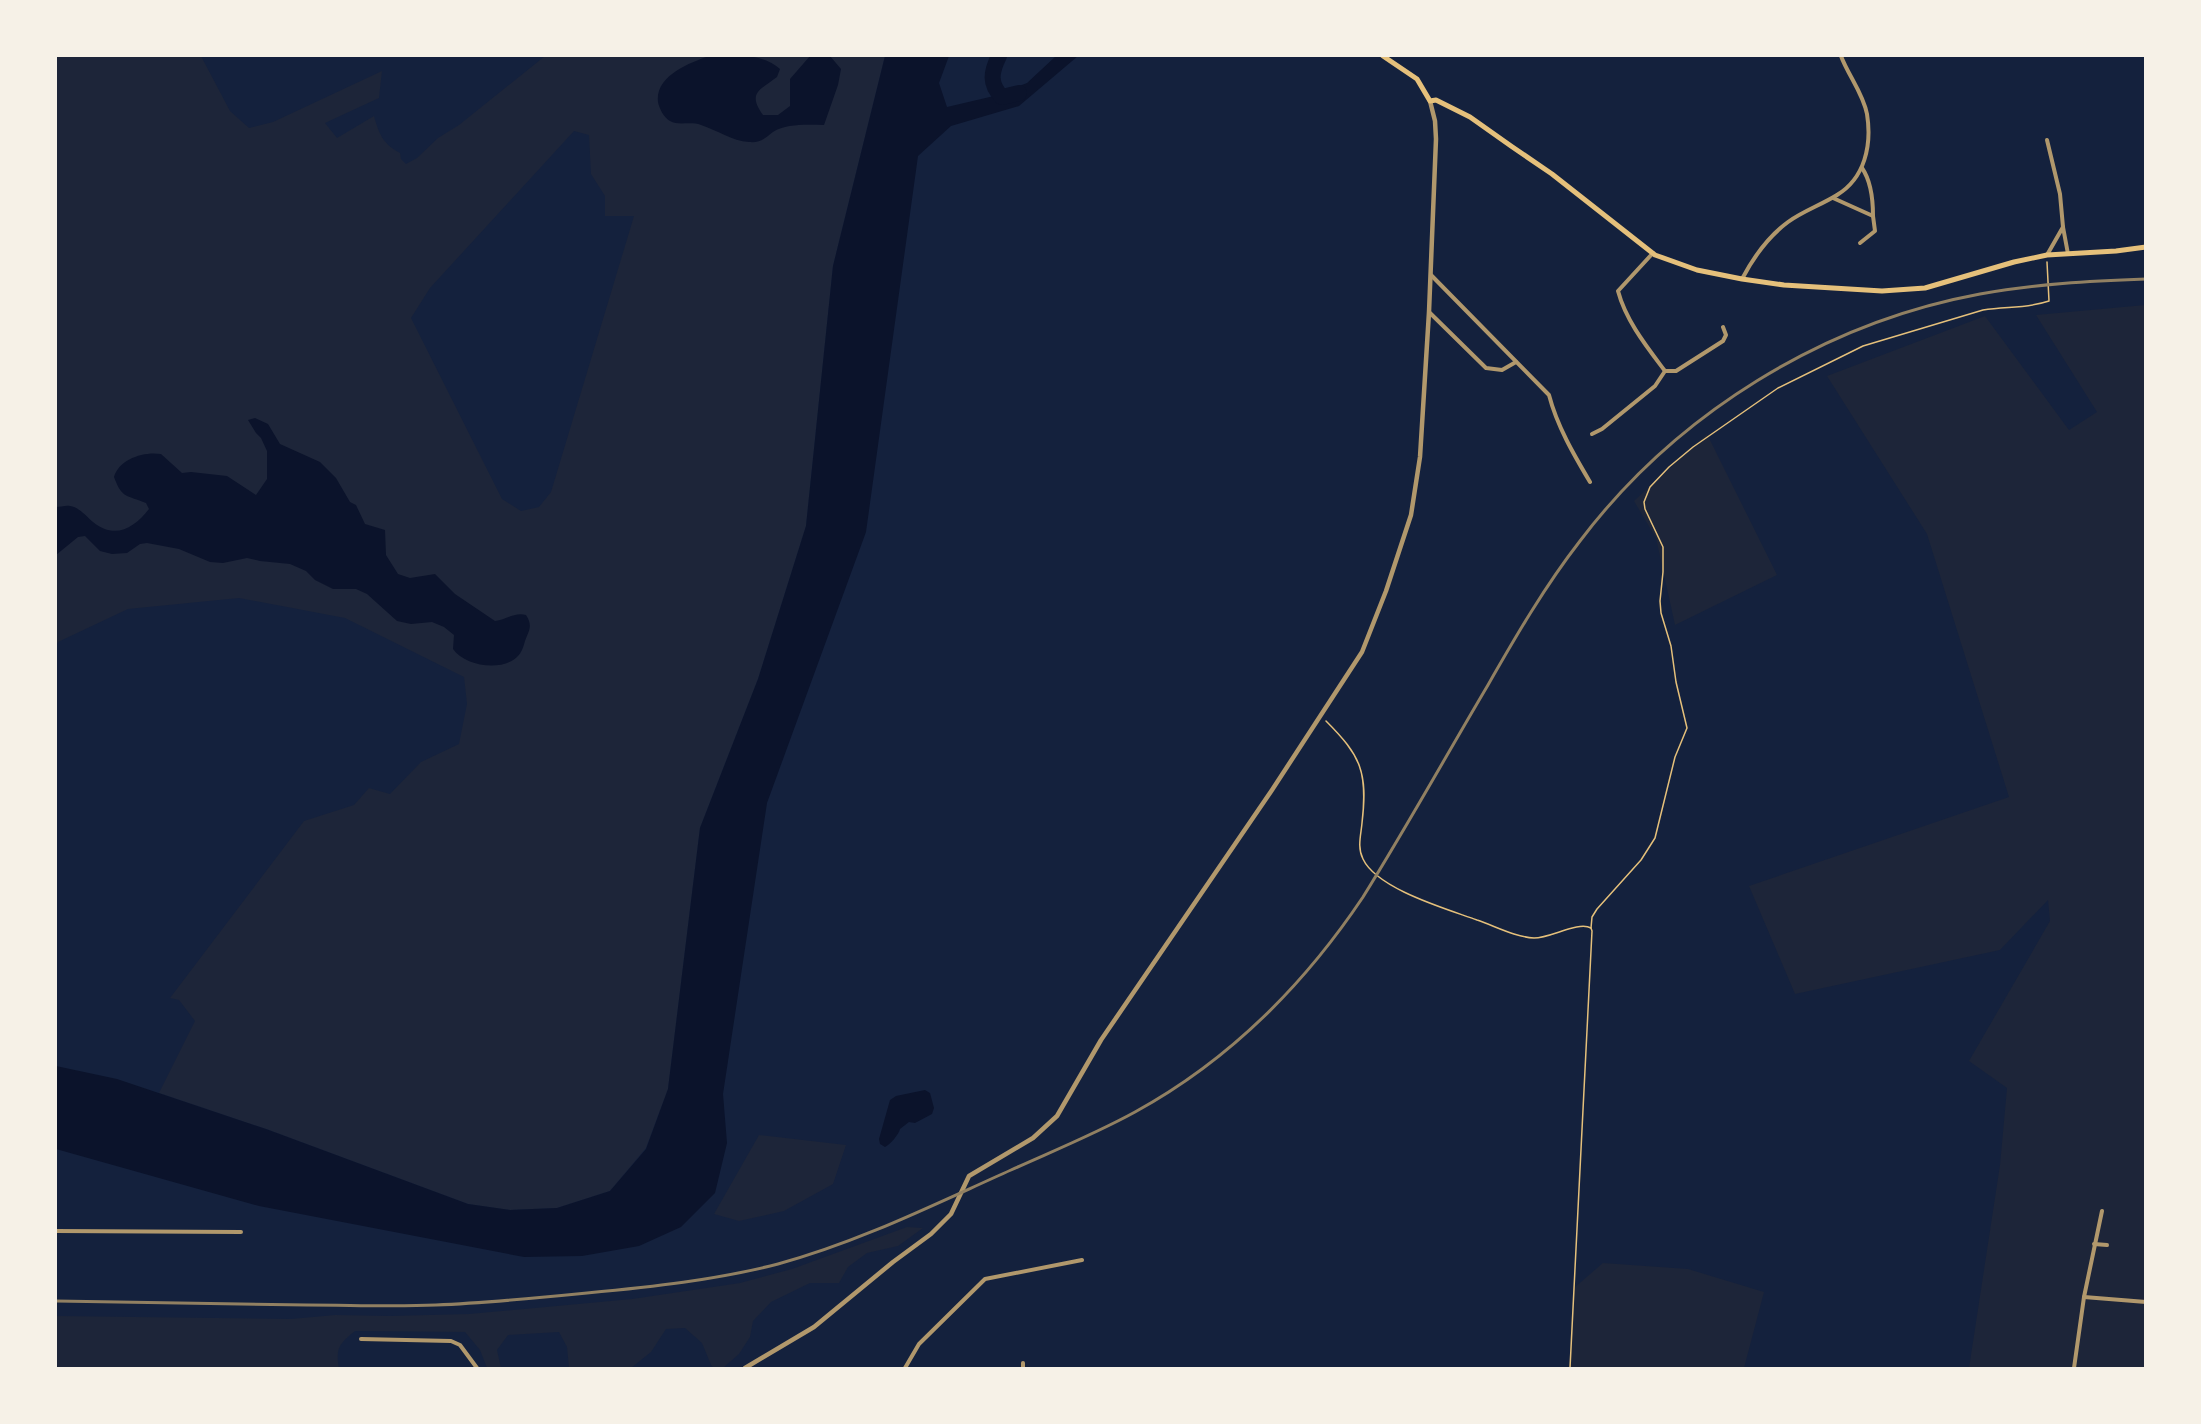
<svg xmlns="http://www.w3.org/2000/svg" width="2201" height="1424" viewBox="0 0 2201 1424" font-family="'Libre Baskerville',serif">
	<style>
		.green { fill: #1d2539; fill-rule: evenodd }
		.water { fill: #0b132b }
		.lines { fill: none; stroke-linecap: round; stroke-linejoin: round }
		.river { stroke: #0b132b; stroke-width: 16 }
		.path { stroke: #e5c07b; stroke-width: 1.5 }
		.minor { stroke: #b1986c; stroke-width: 4 }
		.tertiary { stroke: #b1986c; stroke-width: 4.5 }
		.secondary { stroke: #e5c07b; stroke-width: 5 }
		.rail { stroke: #918062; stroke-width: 3 }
	</style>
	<rect width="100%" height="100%" fill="#14213d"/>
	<g class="green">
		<path d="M56 56H201L230 111 249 128 273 122 382 71 379 98 325 123 337 138 374 116C379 134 383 144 400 153L401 159 406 164 417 158 438 138 459 125 545 56H885L833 266 806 526 758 679 700 828 668 1089 646 1148 610 1191 557 1208 510 1210 468 1204 266 1129 159 1093 195 1021 179 1000 170 998 304 821 354 805 369 788 390 794 421 762 459 744 467 704 464 677 345 618 239 598 128 609 58 642 56 647ZM574 131 589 135 591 174 605 196V216H634L551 492 539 507 521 511 502 499 411 318 430 288Z"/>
		<path d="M2145 305V1368H1969L2000 1165 2007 1088 1969 1061 2050 921 2048 900 2000 950 1795 994 1749 886 2009 797 1927 534 1827 376 1985 316 2069 430 2097 412 2036 315Z"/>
		<path d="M1707 434 1777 575 1675 625 1656 538 1634 501Z"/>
		<path d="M759 1135 846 1145 833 1184 784 1211 739 1221 714 1214Z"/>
		<path d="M907 1227 923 1228 898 1246 867 1253 848 1267 839 1283H810L771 1302 753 1321 750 1337 739 1354 723 1368H714L711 1365 702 1343 685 1328 666 1329 651 1352 631 1368H569L567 1347 559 1332 508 1335 497 1350 501 1368H487L480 1350 465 1332 355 1331C340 1343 335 1348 339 1368H56V1316L291 1319 335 1315 390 1316 469 1314 632 1299 740 1283 792 1269Z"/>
		<path d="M1603 1263 1688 1269 1764 1292 1744 1368H1570L1574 1288Z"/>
	</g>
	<g class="water">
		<path d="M709 56C732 56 761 52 780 69L777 77C760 90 747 93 763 115H778L790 106V79L810 56H830L841 69 838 85 824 125C808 125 787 123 773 132 765 138 761 143 749 142 732 141 717 130 701 125 691 121 678 126 670 121 664 118 659 108 658 102 655 76 689 63 709 56Z"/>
		<path d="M885 56H949L939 83 947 107 994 96 1027 83 1056 56H1078L1019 106 951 126 918 156 866 532 767 803 723 1094 727 1143 715 1193 681 1227 639 1246 582 1256 524 1257 259 1206 56 1149V1066L117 1079 266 1129 468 1204 510 1210 557 1208 610 1191 646 1149 668 1089 700 828 758 679 806 526 833 266Z"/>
		<path d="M255 418 268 424 280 444 320 462 336 478 350 502 356 505 365 524 385 530 386 555 398 574 410 578 435 574 455 594 495 621C506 620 514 612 526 615 533 626 529 630 525 641 523 648 522 652 517 657 501 672 465 666 453 649L454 635 444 627 432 622 411 624 397 621 367 594 356 589H333L315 580 306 571 290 564 260 561 247 558 223 563 210 562 179 549 147 543 140 544 127 553 112 554 100 551 85 536 78 537 56 555V507C60 507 66 505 70 506 79 507 87 517 93 522 115 540 134 528 149 509L146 503C127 495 122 499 114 477 119 459 144 451 161 454L182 473 191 472 227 476 256 495 267 479V451L261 438 256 433 248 420Z"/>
		<path d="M925 1090 930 1093 934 1108 932 1114 915 1123 909 1122 900 1129C899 1134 890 1145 885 1147L880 1144 879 1139 890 1100 896 1096Z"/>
	</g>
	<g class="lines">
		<path class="river" d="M999 56C991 72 989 84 1002 97L1019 93"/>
		<g class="path">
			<path d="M1326 721C1361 756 1368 772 1362 823 1361 835 1357 847 1363 859 1377 889 1447 909 1477 920 1495 926 1515 937 1534 938 1551 938 1578 921 1591 928L1592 931 1570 1368"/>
			<path d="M1591 928 1592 917 1597 909 1641 860 1655 838 1675 757 1687 728 1676 682 1671 646 1661 613 1660 601 1663 572V547L1645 509 1644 502 1650 487 1669 467 1693 447 1778 388 1863 346 1983 310C2006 306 2025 309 2049 301L2047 262"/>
		</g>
		<g class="minor">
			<path d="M2047 140 2060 194 2063 227"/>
			<path d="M1833 198 1873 216C1873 200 1871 181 1862 168"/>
			<path d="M1860 243 1875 231 1873 216"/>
			<path d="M1653 253 1618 291C1626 321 1647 347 1665 371H1676L1723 341 1726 335 1723 327"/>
			<path d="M2047 255 2063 227 2068 254"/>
			<path d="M1431 275 1549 395C1557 426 1574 455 1590 482"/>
			<path d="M1742 279C1753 258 1769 236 1788 222 1803 211 1821 205 1837 195 1865 178 1872 145 1867 114 1863 93 1848 75 1841 56"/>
			<path d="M1429 312 1486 368 1502 370 1516 362"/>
			<path d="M1592 434 1602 429 1655 386 1665 371"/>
			<path d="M56 1231 241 1232"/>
			<path d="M2094 1244 2107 1245"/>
			<path d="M2084 1297 2146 1302"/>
			<path d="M361 1339 451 1341 460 1345 477 1368"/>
			<path d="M905 1368 919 1344 985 1279 1082 1260"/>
			<path d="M1023 1368V1363"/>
			<path d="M2074 1368 2084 1297 2102 1211"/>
		</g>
		<path class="tertiary" d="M745 1368 814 1327 893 1262 931 1234 951 1214 969 1176 1033 1138 1057 1116 1101 1040 1272 790 1362 652 1386 591 1411 515 1420 457 1429 312 1436 139 1435 121 1430 101"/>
		<path class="secondary" d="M1383 56 1417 79 1430 101 1436 100 1470 117 1511 146 1552 174 1655 255 1697 270 1742 279 1784 285 1882 291 1925 288 2014 262 2047 255 2116 251 2146 247"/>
		<path class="rail" d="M56 1301C139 1303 223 1304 307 1305 350 1305 393 1307 436 1305 487 1303 537 1298 587 1293 651 1287 716 1280 778 1264 859 1242 935 1204 1011 1170 1053 1151 1095 1134 1135 1112 1228 1061 1304 985 1363 897 1406 828 1446 756 1488 685 1516 636 1545 586 1580 541 1676 414 1823 323 1980 294 2035 284 2090 281 2146 279"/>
	</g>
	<rect width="2201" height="1424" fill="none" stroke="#f6f1e7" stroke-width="114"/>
</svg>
